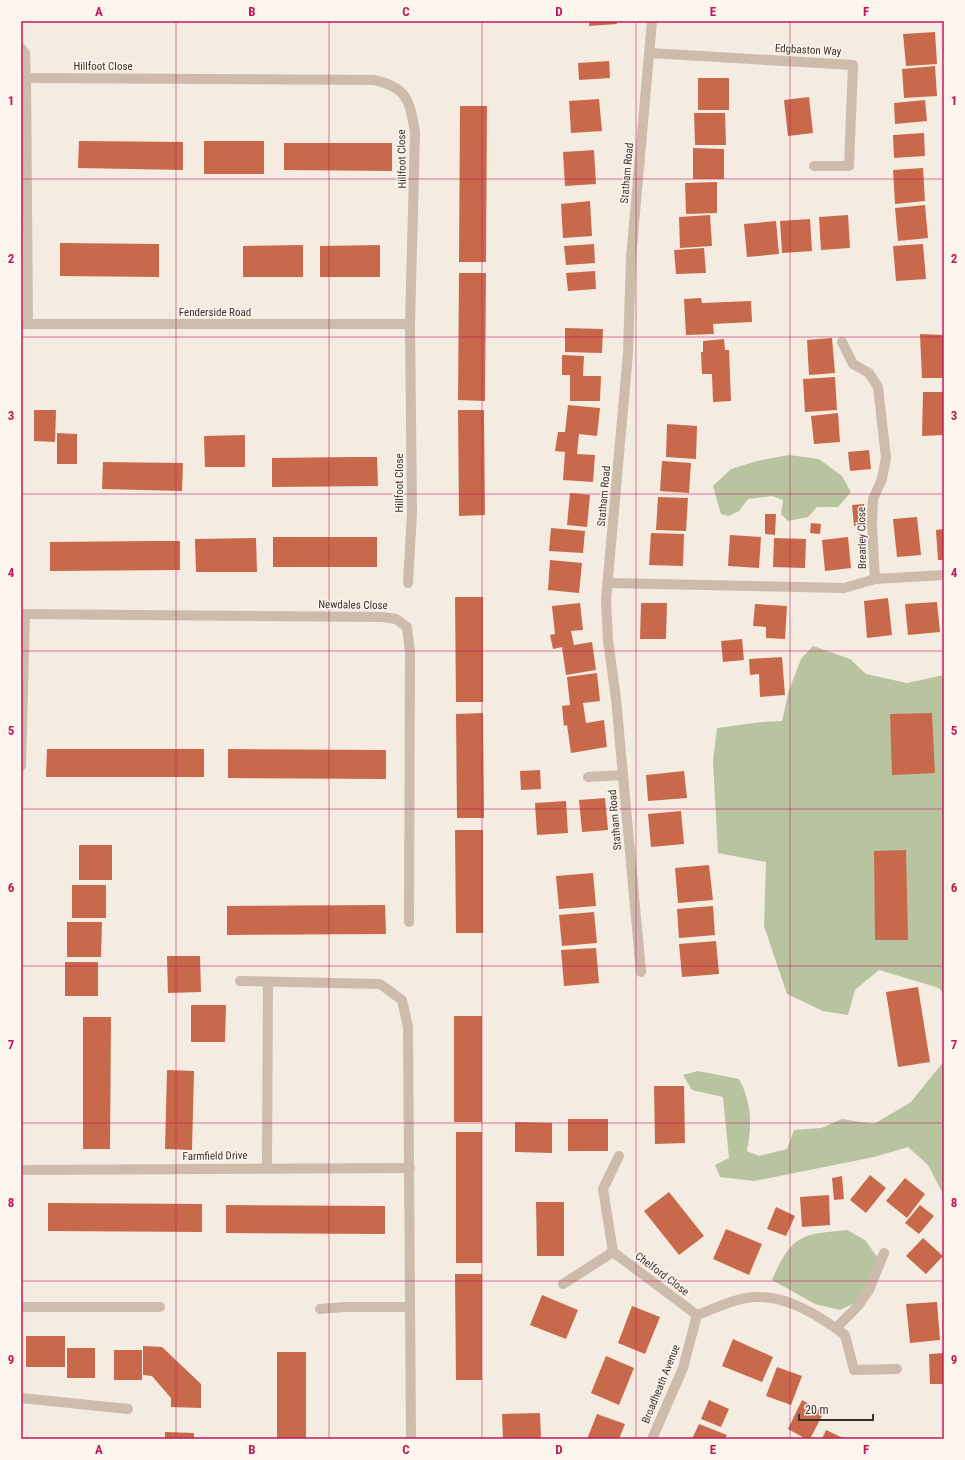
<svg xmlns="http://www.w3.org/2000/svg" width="965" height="1460" viewBox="0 0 965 1460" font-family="'Roboto Condensed',sans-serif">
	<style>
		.green { fill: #b8c4a0 }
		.building { fill: #c8694b }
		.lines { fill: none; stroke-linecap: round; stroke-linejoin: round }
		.minor { stroke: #cdbbac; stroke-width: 10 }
		.grid { fill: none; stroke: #c2185b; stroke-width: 1; stroke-opacity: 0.55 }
		.labels { text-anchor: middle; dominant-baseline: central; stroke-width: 3; stroke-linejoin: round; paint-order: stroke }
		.street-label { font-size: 11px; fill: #3b302b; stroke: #fbf5ee }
		.neatline { fill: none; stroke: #c2185b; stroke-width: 1.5 }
		.grid-label { font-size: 13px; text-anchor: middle; font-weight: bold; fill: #c2185b }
	</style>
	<rect width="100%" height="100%" fill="#f4ebe1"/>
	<g class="green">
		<path d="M789 455 819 459 842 476 851 492 838 507H817L808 517 788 521 781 514 783 500 772 496 748 499 739 511 729 516 721 514 713 486 731 469 757 461Z"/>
		<path d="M813 646 850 659 866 674 907 683 944 675V995L939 988 879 970 855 990 848 1015 823 1011 787 994 764 926 766 862 718 853 713 761 717 728 762 722 782 721 789 690 801 659Z"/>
		<path d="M944 1061V1196L928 1165 908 1147 874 1157 754 1181 720 1177 715 1165 729 1158 723 1097 692 1090 683 1075 698 1071 739 1079C752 1103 752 1125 747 1151L759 1156 787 1149 794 1130 821 1128 842 1119 874 1124 911 1102Z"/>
		<path d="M847 1230 865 1240 878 1258 875 1283 857 1302 840 1310 815 1304 772 1280C791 1236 800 1234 847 1230Z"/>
	</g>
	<g class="building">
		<path d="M589 21H616L617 24 589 26Z"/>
		<path d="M935 32 937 64 906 66 903 34Z"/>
		<path d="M609 61 610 78 579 80 578 63Z"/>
		<path d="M935 66 937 96 904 98 902 69Z"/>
		<rect x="698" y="78" width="31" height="32"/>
		<path d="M809 97 813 133 788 136 784 100Z"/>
		<path d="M599 99 602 131 571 133 569 101Z"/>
		<path d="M925 100 927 121 895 124 894 103Z"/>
		<path d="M460 106H487L486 262H459Z"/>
		<path d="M694 113H725L726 145H695Z"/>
		<path d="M924 133 925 156 894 158 893 135Z"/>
		<path d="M79 141 183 142V170L78 168Z"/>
		<rect x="204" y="141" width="60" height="33"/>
		<path d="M284 143H392V171L284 170Z"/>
		<path d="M693 148 724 149V179H693Z"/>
		<path d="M594 150 596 184 565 186 563 152Z"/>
		<path d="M923 168 925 201 895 204 893 170Z"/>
		<path d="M717 182V213L686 214 685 183Z"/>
		<path d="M590 201 592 236 563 238 561 204Z"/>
		<path d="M925 205 928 238 898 241 895 208Z"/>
		<path d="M710 215 712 246 680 248 679 217Z"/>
		<path d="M848 215 850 248 821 250 819 217Z"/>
		<path d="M810 219 812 251 782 253 780 221Z"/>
		<path d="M776 221 779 254 747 257 744 224Z"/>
		<path d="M60 243 159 244V277L60 276Z"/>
		<path d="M594 244 595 263 566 265 564 246Z"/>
		<path d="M923 244 926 279 896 281 893 246Z"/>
		<path d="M303 245V277H243V246Z"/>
		<path d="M380 245V277H320V246Z"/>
		<path d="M704 248 706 273 676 274 674 250Z"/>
		<path d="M595 271 596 289 568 291 566 273Z"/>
		<path d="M459 273H486L485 401 458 400Z"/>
		<path d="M701 298 702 303 751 301 752 322 713 324 714 334 686 335 684 299Z"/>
		<path d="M565 328 603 329 602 353 565 352Z"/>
		<path d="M920 334 944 335V378H922Z"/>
		<path d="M832 338 835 373 809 375 807 340Z"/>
		<path d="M724 339 725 350H729L731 401 713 402 712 374H702L701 352H703V341Z"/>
		<path d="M562 355 584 356 583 376H601L600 401H570V375H562Z"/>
		<path d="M835 377 837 410 805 412 803 379Z"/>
		<path d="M923 392H944V435L922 436Z"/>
		<path d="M568 405 600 408 597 436 579 434 577 454 595 455 593 482 563 480 565 452 555 451 558 432H565Z"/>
		<path d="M34 410H56L55 442 34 441Z"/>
		<path d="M458 410H484L485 515 459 516Z"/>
		<path d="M838 413 840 442 814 444 811 416Z"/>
		<path d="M667 424 697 426 696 459 666 457Z"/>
		<path d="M57 433 77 434V464H57Z"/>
		<path d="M245 435V467H205L204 436Z"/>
		<path d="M869 450 871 469 850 471 848 452Z"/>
		<path d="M351 457H377L378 486 272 487V458Z"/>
		<path d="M662 461 691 463 689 493 660 491Z"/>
		<path d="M103 462 183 463 182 491 102 489Z"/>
		<path d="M570 493 590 495 587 527 567 525Z"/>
		<path d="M658 497 688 498 686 531 656 530Z"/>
		<path d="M864 504 865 525 854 526 852 505Z"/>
		<path d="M765 514H776L775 535 765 534Z"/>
		<path d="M917 517 921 555 897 557 893 519Z"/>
		<path d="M811 523 821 524 820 534 810 533Z"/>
		<path d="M551 528 585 531 583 553 549 551Z"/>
		<path d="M944 529V560H938L936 530Z"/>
		<path d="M651 533 684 534 683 566 649 565Z"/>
		<path d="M730 535 761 537 759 568 728 566Z"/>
		<rect x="273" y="537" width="104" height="30"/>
		<path d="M848 537 851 568 825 571 822 540Z"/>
		<path d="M256 538 257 572H196L195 539Z"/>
		<path d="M774 538 806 539 805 568 773 567Z"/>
		<path d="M154 541H180V570L50 571V542Z"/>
		<path d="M550 560 582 563 579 593 548 590Z"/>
		<path d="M455 597H483V702H456Z"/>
		<path d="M888 598 892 635 867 638 864 601Z"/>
		<path d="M937 602 940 632 908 635 905 604Z"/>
		<path d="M580 603 583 630 571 631 574 645 592 642 596 670 566 675 562 647 553 649 550 635 555 634 552 606Z"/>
		<path d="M641 603H667L666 639H640Z"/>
		<path d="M755 604 787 606 785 639 766 638V627L753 626Z"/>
		<path d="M742 639 744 660 723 662 721 641Z"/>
		<path d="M782 657 785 695 760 697 759 674 750 675 749 659Z"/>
		<path d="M597 673 600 701 583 703 586 723 604 720 607 747 571 753 567 725 564 726 562 706 570 705 567 677Z"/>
		<path d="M483 713 484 818H457L456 714Z"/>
		<path d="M932 713 935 773 892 775 890 714Z"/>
		<path d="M47 749H204V777H46Z"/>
		<path d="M228 749 386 750V779L228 778Z"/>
		<path d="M540 770 541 789 521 790 520 771Z"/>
		<path d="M684 771 687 798 648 801 646 775Z"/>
		<path d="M605 798 608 830 582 832 579 800Z"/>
		<path d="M566 801 568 833 537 835 535 803Z"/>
		<path d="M681 811 684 844 651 847 648 814Z"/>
		<path d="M455 830H483V933H456Z"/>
		<rect x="79" y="845" width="33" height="35"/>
		<path d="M906 850 908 940H875L874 851Z"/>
		<path d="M709 865 713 900 678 903 675 868Z"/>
		<path d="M593 873 596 906 559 909 556 876Z"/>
		<rect x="72" y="885" width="34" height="33"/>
		<path d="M385 905 386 934 227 935V906Z"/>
		<path d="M713 906 715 935 679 938 677 909Z"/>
		<path d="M594 912 597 943 562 946 559 915Z"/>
		<path d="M67 922H102L101 957H67Z"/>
		<path d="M716 941 719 974 682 977 679 944Z"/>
		<path d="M596 948 599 983 564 986 561 950Z"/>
		<path d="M167 956H200L201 992 168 993Z"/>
		<rect x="65" y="962" width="33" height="34"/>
		<path d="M918 987 930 1062 898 1067 886 992Z"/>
		<path d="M191 1005H226L225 1042H191Z"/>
		<rect x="454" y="1016" width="28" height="106"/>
		<path d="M83 1017H111L110 1149H83Z"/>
		<path d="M167 1070 194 1071 192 1150 165 1149Z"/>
		<path d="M654 1086H684L685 1143 655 1144Z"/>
		<rect x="568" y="1119" width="40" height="32"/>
		<path d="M515 1122 552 1123V1153L515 1152Z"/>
		<rect x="456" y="1132" width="26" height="131"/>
		<path d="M870 1175 886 1188 866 1213 850 1200Z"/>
		<path d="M842 1176 844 1199 834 1200 832 1178Z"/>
		<path d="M905 1178 925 1194 907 1218 886 1201Z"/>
		<path d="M669 1192 704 1236 679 1255 644 1211Z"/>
		<path d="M829 1195 830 1225 802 1227 800 1197Z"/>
		<path d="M536 1202H564V1256H537Z"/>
		<path d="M48 1203 202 1204V1232L48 1231Z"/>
		<path d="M226 1205 385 1206V1234L226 1233Z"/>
		<path d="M920 1205 934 1216 919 1234 905 1223Z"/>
		<path d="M776 1207 795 1216 786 1236 767 1229Z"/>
		<path d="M726 1229 762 1244 749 1275 713 1259Z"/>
		<path d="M923 1238 943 1256 926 1274 906 1256Z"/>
		<path d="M455 1274H482V1380H456Z"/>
		<path d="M542 1295 578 1310 566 1339 530 1325Z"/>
		<path d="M937 1302 940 1340 910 1343 906 1304Z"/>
		<path d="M632 1306 660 1317 645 1354 618 1343Z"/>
		<rect x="26" y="1336" width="39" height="31"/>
		<path d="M733 1339 773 1357 762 1382 722 1366Z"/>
		<path d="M143 1346 162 1347 201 1384V1408L171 1407V1398L152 1376 143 1375Z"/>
		<rect x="67" y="1348" width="28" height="30"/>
		<rect x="114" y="1350" width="28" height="30"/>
		<rect x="277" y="1352" width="29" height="87"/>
		<path d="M944 1353V1384H930L929 1354Z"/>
		<path d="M606 1356 634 1368 619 1405 591 1393Z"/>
		<path d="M777 1367 802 1376 791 1405 766 1396Z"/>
		<path d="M709 1400 729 1409 721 1427 701 1419Z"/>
		<path d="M802 1400 824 1412 810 1439H806L788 1429Z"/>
		<path d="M540 1413 541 1439H503L502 1414Z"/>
		<path d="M597 1414 625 1424 619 1439H587Z"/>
		<path d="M699 1424 727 1435 725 1439H692Z"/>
		<path d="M826 1430 845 1439H822Z"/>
		<path d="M165 1432 194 1433V1439H165Z"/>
	</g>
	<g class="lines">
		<g class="minor">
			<path d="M21 48 25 53 26 78 28 324"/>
			<path d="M650 53 853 65 849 166H814"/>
			<path d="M26 78 374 80C408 87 410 102 415 133L410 324 412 513 408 583"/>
			<path d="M21 324H410"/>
			<path d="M875 579 944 575"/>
			<path d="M608 583 844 588 875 579 872 524 873 499 882 479 886 458 878 387 869 373 853 364 842 342"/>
			<path d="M21 614 383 617 396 619 407 627 410 653 409 922"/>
			<path d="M21 766 25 614"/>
			<path d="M588 777 623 775"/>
			<path d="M641 972 616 699 608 640 606 600 628 353 631 258 652 21"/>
			<path d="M240 981 380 984 402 1000 408 1027 411 1439"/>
			<path d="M619 1156 603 1189 613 1252 697 1315"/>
			<path d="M267 1167 268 982"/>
			<path d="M21 1170 410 1168"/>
			<path d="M563 1284 613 1252"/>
			<path d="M21 1307H160"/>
			<path d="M320 1309 344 1307H410"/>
			<path d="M697 1315C716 1308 739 1296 759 1297 790 1297 821 1317 845 1335L854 1370 897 1369"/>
			<path d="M836 1328 858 1306 869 1290 884 1253"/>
			<path d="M21 1398 128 1409"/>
			<path d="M652 1439 683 1368 697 1315"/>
		</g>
	</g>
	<path class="grid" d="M176 21V1439M329 21V1439M482 21V1439M636 21V1439M790 21V1439M21 179H944M21 337H944M21 494H944M21 651H944M21 809H944M21 966H944M21 1123H944M21 1281H944"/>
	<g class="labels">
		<g class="street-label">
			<text transform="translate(808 50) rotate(3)">Edgbaston Way</text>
			<text x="103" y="66">Hillfoot Close</text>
			<text transform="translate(402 159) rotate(-91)">Hillfoot Close</text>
			<text transform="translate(627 173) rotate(-85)">Statham Road</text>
			<text x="215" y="312">Fenderside Road</text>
			<text transform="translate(399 483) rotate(-90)">Hillfoot Close</text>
			<text transform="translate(604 496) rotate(-85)">Statham Road</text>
			<text transform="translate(862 538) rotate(-91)">Brearley Close</text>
			<text transform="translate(353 605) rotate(1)">Newdales Close</text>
			<text transform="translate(615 820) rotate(-95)">Statham Road</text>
			<text transform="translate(215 1156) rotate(-1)">Farmfield Drive</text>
			<text transform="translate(662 1274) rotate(37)">Chelford Close</text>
			<text transform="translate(661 1384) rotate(-68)">Broadheath Avenue</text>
		</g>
	</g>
	<rect width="965" height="1460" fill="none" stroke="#fbf5ee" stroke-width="44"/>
	<path d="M799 1414v6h74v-6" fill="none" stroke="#3b302b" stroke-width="2"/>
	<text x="805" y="1414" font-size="12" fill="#3b302b" stroke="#fbf5ee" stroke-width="3" paint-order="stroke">20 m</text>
	<rect x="22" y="22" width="921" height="1416" class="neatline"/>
	<g class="grid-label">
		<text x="99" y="16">A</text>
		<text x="252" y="16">B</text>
		<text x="406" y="16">C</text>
		<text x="559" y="16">D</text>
		<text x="713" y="16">E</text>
		<text x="866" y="16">F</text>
		<text x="11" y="105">1</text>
		<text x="954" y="105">1</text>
		<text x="11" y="263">2</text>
		<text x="954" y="263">2</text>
		<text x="11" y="420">3</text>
		<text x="954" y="420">3</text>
		<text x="11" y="577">4</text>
		<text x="954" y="577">4</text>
		<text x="11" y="735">5</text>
		<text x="954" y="735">5</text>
		<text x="11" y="892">6</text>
		<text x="954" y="892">6</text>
		<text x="11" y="1049">7</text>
		<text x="954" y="1049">7</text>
		<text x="11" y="1207">8</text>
		<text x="954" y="1207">8</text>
		<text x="11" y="1364">9</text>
		<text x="954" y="1364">9</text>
		<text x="99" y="1454">A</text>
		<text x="252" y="1454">B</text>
		<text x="406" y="1454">C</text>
		<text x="559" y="1454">D</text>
		<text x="713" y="1454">E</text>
		<text x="866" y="1454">F</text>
	</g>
</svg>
